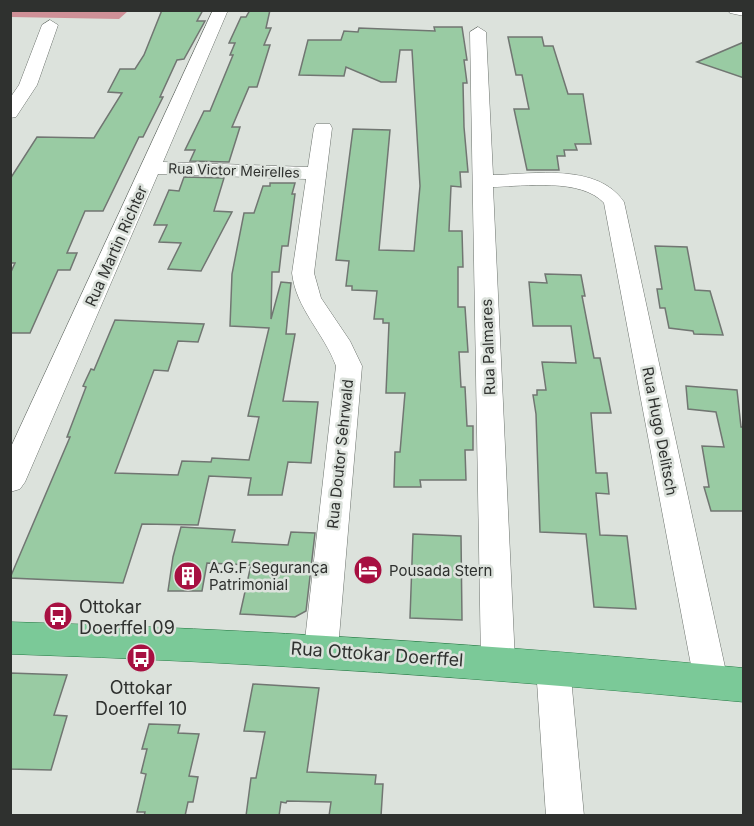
<svg xmlns="http://www.w3.org/2000/svg" width="754" height="826" viewBox="0 0 754 826" font-family="Inter,sans-serif">
	<style>
		.forest { fill: #cf9097 }
		.building { fill: #99cba3; stroke: #717672; stroke-width: 1.5 }
		.lines { fill: none; stroke-linecap: round; stroke-linejoin: round }
		.minor-casing { stroke: #6d736e; stroke-width: 1 }
		.major-casing { stroke: #277c46; stroke-width: 1 }
		.minor { fill: #fff; fill-rule: evenodd }
		.major { fill: #7bc998; fill-rule: evenodd }
		.labels { text-anchor: middle; dominant-baseline: central; stroke-width: 5; stroke-linejoin: round; paint-order: stroke }
		.far-street-label { font-size: 14px; fill: #2f312f; stroke: #dce2dc }
		.street-label { font-size: 15px; fill: #2f312f; stroke: #dce2dc }
		.poi-label { font-size: 15px; fill: #2f312f; stroke: #dce2dc; text-anchor: start }
		.near-poi-label { font-size: 18px; fill: #2f312f; stroke: #dce2dc; text-anchor: start }
		.near-street-label { font-size: 18px; fill: #2f312f; stroke: #dce2dc }
	</style>
	<rect width="100%" height="100%" fill="#dce2dc"/>
	<path class="forest" d="M11 10H128V11L119 19 11 17Z"/>
	<g class="building">
		<path d="M162 10H203L197 21H205L184 59 177 60 160 97H163L143 137H139L103 211H85L67 253H77L70 270H58L30 333H10V274L15 263H10V179L37 137 94 138 122 93 108 92 120 69H135L144 55Z"/>
		<path d="M250 10H270L266 28H271L264 45H270L257 87H249L232 127H240L229 162 190 161 195 150H185L204 111H210L233 55H230L235 43H229L241 17H246Z"/>
		<path d="M434 27H462L467 60H464L467 83H463L464 127 468 172H460L461 187 451 186 449 231H462L463 267H458V307H465L468 352H459L461 387H465L467 426H473V450H465L466 480H420L421 487H394L395 452H400L405 393H386L389 323H383V319H374L377 291 352 290V286H346L349 261 336 260 353 129 390 130 379 250 414 251 420 186 412 50H400L396 82H381L346 67 344 76 299 75 308 40H341L344 31 358 32 359 28 435 31Z"/>
		<path d="M508 37H542L544 46H553L568 94H583L591 144H575L577 150H564L565 156H557L559 170H527L514 109H529L522 75H516Z"/>
		<path d="M744 42V78L697 62Z"/>
		<path d="M184 177 224 178 214 211 232 212 201 271 168 269 181 243 159 242 167 225H154L169 190 179 191Z"/>
		<path d="M270 183H295L292 194H295L288 246H282L279 272H272L271 319 281 282 291 283 286 334H295L283 401 318 402 311 463 288 462 282 495H248L251 478 209 476 198 525 142 524 123 583 10 578 70 437H67L86 387 83 386 91 369 94 370 115 320 204 324 198 342 178 341 168 371 154 370 115 473 178 475 182 461 211 462 212 458 249 460 259 417 248 416 269 328 230 326 232 274 244 213H254L263 186H270Z"/>
		<path d="M655 246 687 247 695 290 710 291 723 335 694 334 693 331 669 328 665 308H660L657 289H662Z"/>
		<path d="M545 274 581 275 585 296H582L594 358H600L611 413H591L596 473H607L609 494 596 493 600 535 627 536 636 609 594 607 586 534 540 532 536 414 533 395H537V390H546L542 362 576 363 571 326H533L529 282 547 283Z"/>
		<path d="M686 386 737 390 741 427H744V511H711L704 487H709L702 446 724 447 716 412 688 409Z"/>
		<path d="M181 527 235 530 232 542 288 545 291 532 315 533 306 611 295 617 240 614 251 565 207 563 202 591H168L173 557Z"/>
		<path d="M413 534 461 536 462 620 410 618Z"/>
		<path d="M10 673 67 675 54 715 67 716 51 770 10 769Z"/>
		<path d="M253 684 319 688 307 772 376 775 375 784H383L381 816H329L331 802 287 801 286 803 281 802 279 816H246L251 778H256L265 732 244 731Z"/>
		<path d="M149 724 180 725 178 733 199 734 189 776 198 777 193 802H188L185 816H144L145 812H137L146 774 141 773 147 749H142Z"/>
	</g>
	<g class="lines">
		<g class="minor-casing">
			<g id="minor">
				<path d="M213 10H228L163 162 308 167 314 128 316 124H330L332 128 314 273 321 298 350 341 362 366 338 649 333 658 321 662 309 658 304 649 336 366C324 333 296 309 292 273L306 179 158 174 25 482 20 489 10 492V449Z"/>
				<path d="M728 10H744V16L730 13Z"/>
				<path d="M50 20 58 25 37 85 16 117 10 118V98L19 85 42 25Z"/>
				<path d="M478 27 486 32 493 175C534 174 598 163 624 202L728 681 723 691 711 695 699 691 694 681 604 203C581 178 525 186 493 187L515 662 510 672 498 676 486 672 481 662 470 32Z"/>
				<path d="M553 653 565 657 570 667 584 816H546L536 667 541 657Z"/>
			</g>
		</g>
		<g class="major-casing">
			<path id="major" d="M10 622C255 629 499 645 744 668V702C500 679 256 662 10 654Z"/>
		</g>
		<use href="#minor" class="minor"/>
		<use href="#major" class="major"/>
	</g>
	<defs>
		<g id="hotel-disc" transform="scale(1.5)"><circle r="9.5" fill="#a71041" stroke="#dce2dc"/><path d="M-6-4.5h1.5V1H6V5H4.5V3h-9V5H-6ZM-4 0a1.8 1.8 0 1 1 3.6 0ZM.5 0V-2.5h3Q6-2.5 6 0Z" fill="#fff"/></g>
		<g id="building-disc" transform="scale(1.5)"><circle r="9.5" fill="#a71041" stroke="#dce2dc"/><path d="M-4-6H4V6H1V3H-1V6H-4ZM-2.5-4.3h1.7v1.8h-1.7ZM.8-4.3h1.7v1.8H.8ZM-2.5-1h1.7V.8h-1.7ZM.8-1h1.7V.8H.8Z" fill="#fff"/></g>
		<g id="bus-disc" transform="scale(1.5)"><circle r="9.5" fill="#a71041" stroke="#dce2dc"/><path d="M-5-6H5V4H4V6H2V4H-2V6H-4V4H-5ZM-3.5-4V0h7V-4ZM-3.5 1.2v1.5H-2V1.2ZM2 1.2v1.5H3.5V1.2Z" fill="#fff"/></g>
	</defs>
	<g fill-rule="evenodd">
		<use href="#hotel-disc" x="368" y="570"/>
		<use href="#building-disc" x="188" y="576"/>
		<use href="#bus-disc" x="58" y="616"/>
		<use href="#bus-disc" x="141" y="658"/>
	</g>
	<g class="labels">
		<g class="far-street-label">
			<text transform="translate(234 170) rotate(2)">Rua Victor Meirelles</text>
		</g>
		<g class="street-label">
			<text transform="translate(116 246) rotate(-66)">Rua Martin Richter</text>
			<text transform="translate(488 347) rotate(-92)">Rua Palmares</text>
			<text transform="translate(660 431) rotate(79)">Rua Hugo Delitsch</text>
			<text transform="translate(340 454) rotate(-84)">Rua Doutor Sehrwald</text>
		</g>
		<g class="poi-label">
			<text x="209" y="567">A.G.F Segurança<tspan x="209" dy="17">Patrimonial</tspan></text>
			<text x="389" y="570">Pousada Stern</text>
		</g>
		<g class="near-poi-label">
			<text x="79" y="606">Ottokar<tspan x="79" dy="21">Doerffel 09</tspan></text>
			<text x="141" y="687" text-anchor="middle">Ottokar<tspan x="141" dy="21">Doerffel 10</tspan></text>
		</g>
		<g class="near-street-label">
			<text transform="translate(377 654) rotate(4)">Rua Ottokar Doerffel</text>
		</g>
	</g>
	<rect width="754" height="826" fill="none" stroke="#2f312f" stroke-width="24"/>
</svg>
